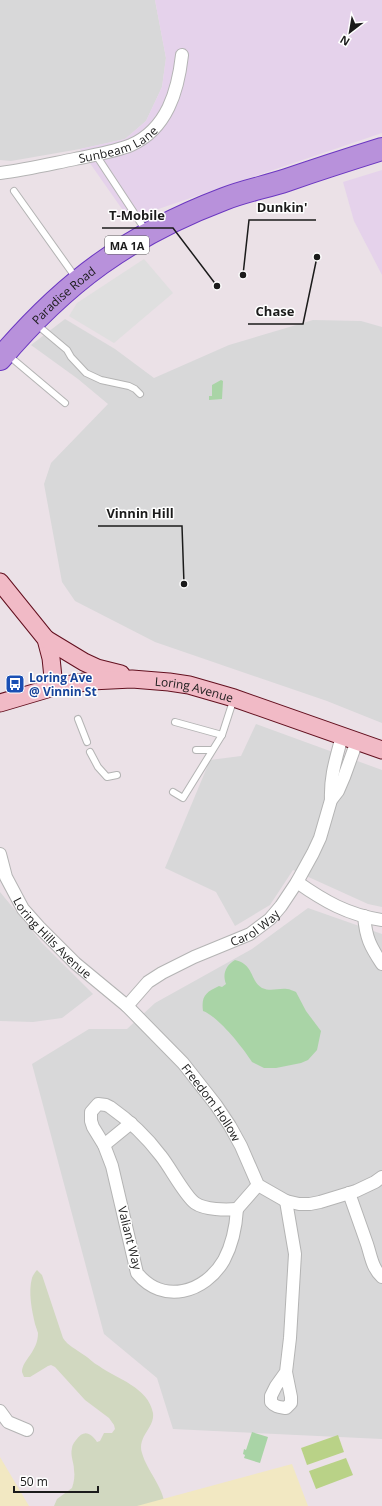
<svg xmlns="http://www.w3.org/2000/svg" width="382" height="1506" viewBox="0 0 382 1506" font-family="'Open Sans',sans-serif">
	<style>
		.residential { fill: #d8d8d9 }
		.commercial { fill: #e5d2eb }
		.wetland { fill: #d1d8c0 }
		.park { fill: #f2e8c2 }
		.pitch { fill: #b9d287 }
		.parking { fill: #dfdfdf }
		.water { fill: #a9d4a6 }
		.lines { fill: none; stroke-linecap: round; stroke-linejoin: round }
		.lane-casing { stroke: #b4b4b4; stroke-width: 8 }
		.street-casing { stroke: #b4b4b4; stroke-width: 14 }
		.secondary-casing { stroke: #63101f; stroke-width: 19 }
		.highway-casing { stroke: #6b37c1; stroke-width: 24 }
		.lane { stroke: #fff; stroke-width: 6 }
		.street { stroke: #fff; stroke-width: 12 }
		.secondary { stroke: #f1bac6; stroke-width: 17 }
		.highway { stroke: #b891db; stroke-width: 22 }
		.labels { text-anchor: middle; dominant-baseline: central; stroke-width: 3; stroke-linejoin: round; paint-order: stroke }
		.shield { fill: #fff; stroke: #5f5f5f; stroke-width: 1 }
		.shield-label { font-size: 11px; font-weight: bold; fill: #1b1b1b }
		.street-label { font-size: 12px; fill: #1b1b1b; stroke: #fff }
		.transit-label { font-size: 12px; font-weight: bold; fill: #164399; stroke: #fff; text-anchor: start }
		.leader { fill: none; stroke: #1b1b1b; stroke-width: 1.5 }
		.callout-dot { fill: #1b1b1b; stroke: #fff; stroke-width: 1.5 }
		.callout-label { font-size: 13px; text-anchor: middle; font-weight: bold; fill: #1b1b1b; stroke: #fff; stroke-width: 3; stroke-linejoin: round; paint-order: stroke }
	</style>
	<rect width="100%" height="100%" fill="#ebe1e7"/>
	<g class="residential">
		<path d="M0 0H155L166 58 162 87 146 121 125 139 80 149 11 161 0 160Z"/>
		<path d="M65 319 115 349 154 378 229 345 313 320 361 321 382 327V723L327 701 155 642 75 601 62 582 44 484 51 463 108 404 78 379 31 345Z"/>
		<path d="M256 724 382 770V907L368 904 293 870 270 905 235 926 216 892 165 868 210 760 241 756Z"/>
		<path d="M0 892 42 943 93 994 62 1018 33 1022 0 1021Z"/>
		<path d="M308 908 382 934V1439L173 1429 157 1378 104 1334 32 1064 89 1029H127L155 1003 252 949Z"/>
	</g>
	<g class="commercial">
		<path d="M155 0H382V133L129 219 80 149 125 139 146 121 162 87 166 58Z"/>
		<path d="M382 170V275L354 221 343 182Z"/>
	</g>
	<path class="wetland" d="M37 1270 42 1275 63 1338C68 1346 76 1349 84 1355 89 1358 93 1363 99 1366 117 1379 148 1387 153 1413 155 1428 137 1436 142 1453 147 1471 163 1486 165 1506H54L57 1499 72 1488C74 1482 75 1476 74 1470 74 1462 70 1456 72 1448 72 1445 74 1443 76 1440 84 1429 91 1433 97 1442L100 1441 104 1433H112L115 1429 114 1425 109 1418 85 1400 55 1367 51 1365 48 1366 30 1377H24L22 1372C22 1360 38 1352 38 1333 37 1330 36 1327 35 1324 32 1311 28 1292 32 1278 33 1275 35 1272 37 1270Z"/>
	<g class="park">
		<path d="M0 1457 29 1506H0Z"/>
		<path d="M292 1464 308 1506H137Z"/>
	</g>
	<g class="pitch">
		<path d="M338 1435 344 1452 307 1465 301 1448Z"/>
		<path d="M346 1458 353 1475 316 1489 309 1471Z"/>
	</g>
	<path class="parking" d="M144 259 173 293 114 343 69 316 77 303Z"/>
	<g class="water">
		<path d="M221 380 223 381 222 399 209 400V396H212V385Z"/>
		<path d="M235 960C254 964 250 981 262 988 271 992 278 988 287 989 290 989 293 991 296 992L306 1011 321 1031 317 1050 308 1060 301 1063 276 1068H264L252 1062C244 1049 218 1016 203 1011 201 996 206 992 219 986L222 987 226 984C222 974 226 965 235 960Z"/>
		<path d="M252 1432 268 1437 260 1463 244 1458 245 1455 243 1454 244 1449 246 1450Z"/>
	</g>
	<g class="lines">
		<g class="lane-casing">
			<g id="lane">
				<path d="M96 155 146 231"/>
				<path d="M14 191 76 278"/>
				<path d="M36 324 67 350 71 357 86 373 101 380 129 386 135 389 140 394"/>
				<path d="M8 355 65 403"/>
				<path d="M78 719 87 742"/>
				<path d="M175 722 222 735"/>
				<path d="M196 750H212"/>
				<path d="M90 752 98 767 107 777 117 775"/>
				<path d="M173 792 183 798 222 735 234 698"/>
			</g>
		</g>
		<g class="street-casing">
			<g id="street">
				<path id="s1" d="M0 173C25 170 50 164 75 159 93 155 114 152 131 145 167 129 178 91 182 55"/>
				<path d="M331 800C330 776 336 759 342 736"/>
				<path id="s2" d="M0 854 6 877 23 909 39 927 75 963 127 1006 183 1063 216 1105 230 1126 241 1146 258 1185 286 1201 299 1204H310L320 1202 356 1191 375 1182 382 1177"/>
				<path d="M297 882C324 901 348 915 382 920"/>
				<path d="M364 916C366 938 370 946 382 964"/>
				<path id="s3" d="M127 1006 148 982 162 973 194 957 250 934 270 919 281 906 297 882 313 853 320 838 331 800 338 791 344 777 357 741"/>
				<path d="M98 1104 106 1105 110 1107C130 1121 146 1136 161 1156 170 1167 185 1196 195 1203 205 1210 226 1210 237 1209 236 1226 232 1245 224 1260 205 1293 163 1305 137 1273L112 1166 104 1145 93 1127 91 1121V1112Z"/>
				<path d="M104 1145 131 1123"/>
				<path d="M349 1193C355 1210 361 1227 367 1244 371 1256 372 1268 382 1277"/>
				<path d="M237 1209 258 1185"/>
				<path d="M286 1372 276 1386 271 1396V1402C275 1407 279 1407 286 1408L291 1403V1397L286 1372 290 1338 295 1254 286 1201"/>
				<path d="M0 1411 8 1422 27 1430"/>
			</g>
		</g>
		<g class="secondary-casing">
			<g id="secondary">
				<path d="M0 582 46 639 51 658 54 687"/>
				<path d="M46 639 84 662 97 668 121 674"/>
				<path id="s4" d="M0 703 54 687 91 681 132 679 169 682 189 685 234 698 382 750"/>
			</g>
		</g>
		<g class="highway-casing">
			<g id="highway">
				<path id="s5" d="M0 359C65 282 129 235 224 199 244 191 266 187 287 180 319 169 350 159 382 149"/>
			</g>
		</g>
		<use href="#lane" class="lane"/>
		<use href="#street" class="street"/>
		<use href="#secondary" class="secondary"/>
		<use href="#highway" class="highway"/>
	</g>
	<defs>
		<g id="bus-square" transform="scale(1)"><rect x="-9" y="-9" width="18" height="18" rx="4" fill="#1a4fb4" stroke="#fff"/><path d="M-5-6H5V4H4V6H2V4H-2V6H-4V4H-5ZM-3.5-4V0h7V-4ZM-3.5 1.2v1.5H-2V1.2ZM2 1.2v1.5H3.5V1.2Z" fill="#fff"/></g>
	</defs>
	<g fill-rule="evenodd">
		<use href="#bus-square" x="15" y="684"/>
	</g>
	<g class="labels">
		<rect class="shield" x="105" y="236" width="44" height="18" rx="3"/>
		<g class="shield-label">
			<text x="127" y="245">MA 1A</text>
		</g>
		<g class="street-label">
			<text stroke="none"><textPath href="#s1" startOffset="122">Sunbeam Lane</textPath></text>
			<text stroke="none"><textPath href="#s5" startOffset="90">Paradise Road</textPath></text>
			<text stroke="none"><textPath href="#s4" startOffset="198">Loring Avenue</textPath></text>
			<text stroke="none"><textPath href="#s3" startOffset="152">Carol Way</textPath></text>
			<text stroke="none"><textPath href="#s2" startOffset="101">Loring Hills Avenue</textPath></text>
			<text stroke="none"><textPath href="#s2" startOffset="331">Freedom Hollow</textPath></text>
			<text transform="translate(130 1238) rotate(76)">Valiant Way</text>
		</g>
		<g class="transit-label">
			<text x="29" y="677">Loring Ave<tspan x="29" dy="14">@ Vinnin St</tspan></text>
		</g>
	</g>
	<path class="leader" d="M243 275L249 220H316M217 286L173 228H102M317 257L303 324H248M184 584L182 526H98"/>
	<g class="callout-dot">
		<circle cx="243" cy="275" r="4"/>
		<circle cx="217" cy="286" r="4"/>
		<circle cx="317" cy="257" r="4"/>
		<circle cx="184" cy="584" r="4"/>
	</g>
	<g class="callout-label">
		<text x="282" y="212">Dunkin'</text>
		<text x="137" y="220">T-Mobile</text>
		<text x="275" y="316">Chase</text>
		<text x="140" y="518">Vinnin Hill</text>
	</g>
	<g transform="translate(350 32) rotate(211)" stroke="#ffffff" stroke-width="3" paint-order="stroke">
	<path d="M0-3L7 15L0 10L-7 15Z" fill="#1b1b1b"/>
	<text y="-6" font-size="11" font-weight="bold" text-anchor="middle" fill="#1b1b1b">N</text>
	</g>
	<path d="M14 1486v6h84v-6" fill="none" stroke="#1b1b1b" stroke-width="2"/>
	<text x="20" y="1486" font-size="12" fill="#1b1b1b" stroke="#ffffff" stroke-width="3" paint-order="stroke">50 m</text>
</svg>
